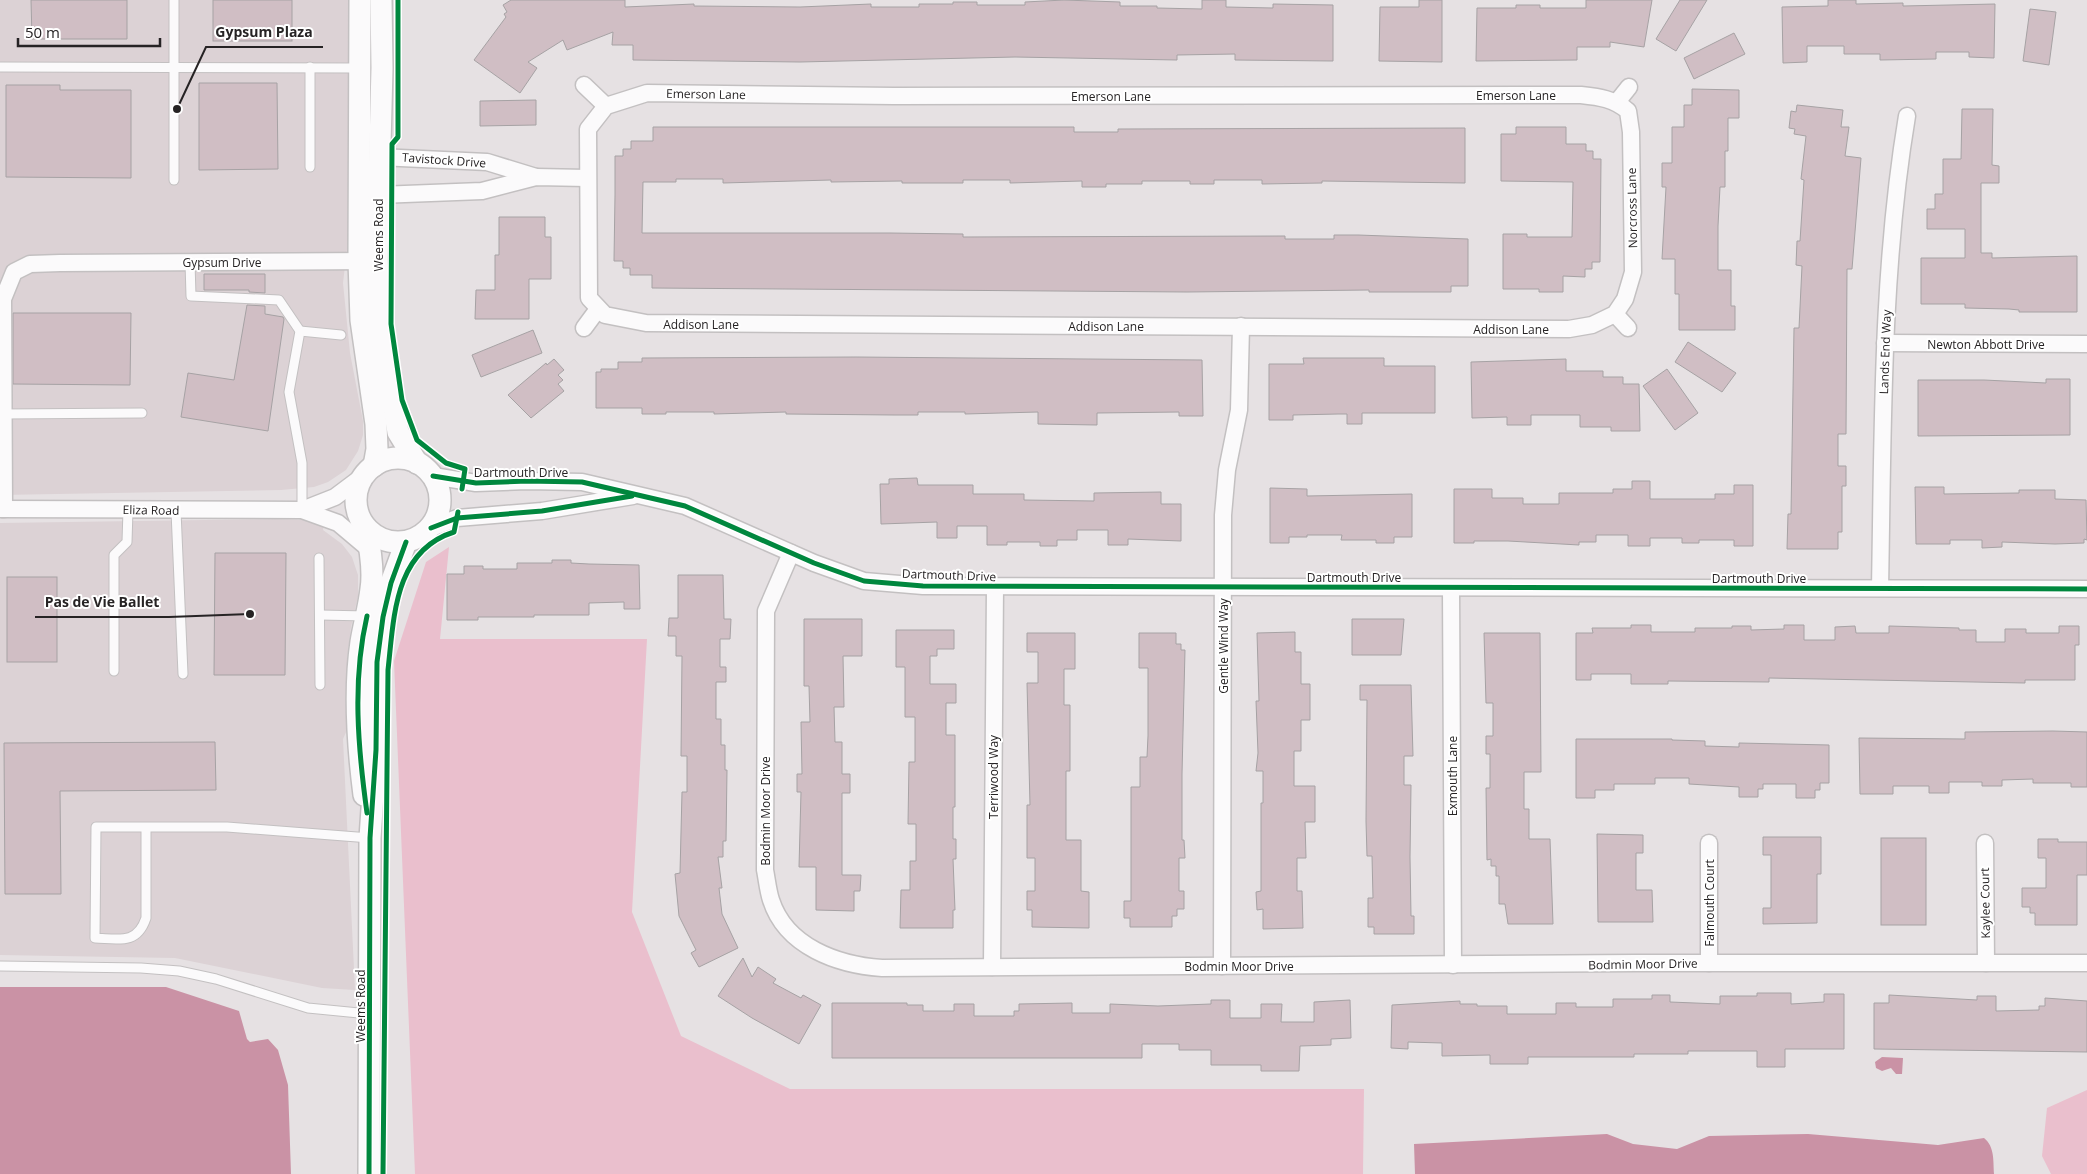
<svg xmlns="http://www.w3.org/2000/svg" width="2087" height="1174" viewBox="0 0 2087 1174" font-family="'Open Sans',sans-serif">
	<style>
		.built { fill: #dcd2d5 }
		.green { fill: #eabfcd }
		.water { fill: #ca92a5 }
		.building { fill: #d0bec4; stroke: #a6a2a4 }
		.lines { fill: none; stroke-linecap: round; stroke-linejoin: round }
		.service-casing { stroke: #c3c0c1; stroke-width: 11 }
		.minor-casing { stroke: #c3c0c1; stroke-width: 19 }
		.tertiary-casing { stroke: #c3c0c1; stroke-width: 24 }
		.service { stroke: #fbfafb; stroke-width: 9 }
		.minor { stroke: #fbfafb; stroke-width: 16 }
		.tertiary { stroke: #fbfafb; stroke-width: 21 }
		.cycleway-casing { stroke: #fff; stroke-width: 8 }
		.cycleway { stroke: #00873e; stroke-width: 5 }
		.labels { text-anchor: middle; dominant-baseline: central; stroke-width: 4; stroke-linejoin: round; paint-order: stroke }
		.street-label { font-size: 12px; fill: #262324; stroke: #fff }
		.leader { fill: none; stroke: #262324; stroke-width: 2 }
		.callout-dot { fill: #262324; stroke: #fff; stroke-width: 2 }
		.callout-label { font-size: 14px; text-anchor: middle; font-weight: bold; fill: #262324; stroke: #fff; stroke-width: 4; stroke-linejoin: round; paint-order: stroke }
	</style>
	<rect width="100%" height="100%" fill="#e6e1e3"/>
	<g class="built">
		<path d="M0 0H356L350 224 343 283 350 353 363 421V435L358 451 346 470 328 482 314 487 281 490 0 495Z"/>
		<path d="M276 519 311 520 324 525 323 530 342 544 352 557 358 575V596L351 627 347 658V730L343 739 355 990 322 988 175 958 0 955V523Z"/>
	</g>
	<g class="green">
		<path d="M449 547 440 639H647L632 912 681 1036 790 1089H1364L1363 1174H415L394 661 426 562Z"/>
		<path d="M2087 1090V1174H2051L2042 1156 2047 1108Z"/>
	</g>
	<g class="water">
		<path d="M0 987H166L239 1011 247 1039 250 1042 268 1039 278 1050 288 1085 291 1174H0Z"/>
		<path d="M1882 1057 1903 1058 1902 1074H1896L1891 1068 1882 1071 1876 1068 1875 1062Z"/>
		<path d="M1607 1134 1633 1144 1677 1149 1709 1136 1808 1134 1938 1145 1984 1138C1995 1147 1993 1161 1994 1174H1415L1414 1144Z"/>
	</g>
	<g class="building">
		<path d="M31 0H127V39H32Z"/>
		<rect x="213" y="0" width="79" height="41"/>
		<path d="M511 0H625V7L694 4V6L800 7 871 4V7H919V4H953V2H977V5H1025V2L1064 0 1120 2V6H1157V8L1202 9V0H1226V7L1273 8V4L1333 5V61L1235 60V54L1177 55V60L1015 57 800 62 633 60V45H612L613 32 567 50 563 40 528 62 537 68 520 93 474 60 506 17 504 14 507 12 503 5Z"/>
		<path d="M1419 0H1442V62L1379 61 1380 7H1419Z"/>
		<path d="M1586 0H1652L1644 47 1610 42V47H1577V60L1476 61 1477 8H1516V5H1540V8H1586Z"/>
		<path d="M1680 0H1707L1676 51 1656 39Z"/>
		<path d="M1828 0H1856V4L1903 3V6L1995 4 1994 58 1969 57V52H1936V59L1880 60V54H1844V46H1807V62L1783 63 1782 7 1828 6Z"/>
		<path d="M2030 9 2056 12 2049 65 2023 61Z"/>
		<path d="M1734 33 1745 54 1694 79 1684 58Z"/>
		<path d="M199 83H277L278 169 199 170Z"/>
		<path d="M6 85H60V90H131V178L6 177Z"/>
		<path d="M1692 89 1739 90V118H1728V151H1725V187H1720L1718 226V270H1731V306H1735V330H1679V294H1675V259H1662L1666 187H1662V163H1672V127H1684V105H1692Z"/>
		<path d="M536 100V125L480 126V101Z"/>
		<path d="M1797 105 1843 110 1841 127H1849L1845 156 1861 158 1852 269H1847L1846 434H1838V466H1846V486H1842V532H1838V549H1787L1788 514H1791L1794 328H1799L1802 266 1796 265 1797 241H1800L1804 180 1801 179 1806 136 1794 134 1795 129 1789 128 1791 111 1796 112Z"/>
		<path d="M1962 109H1993L1992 165 1999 166V183H1981V253H1992V258L2077 256V312H2019V310L2009 309 1965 308V304H1921V258H1965V229H1927V209H1935V194H1943V159H1961Z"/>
		<path d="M653 127H1074V132H1118V129L1465 128V183L1322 181V183L1262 184V180H1214V184H1190V181H1142V184H1106V187H1082V181L1010 183V180H963V183H902V181L831 182V180L723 183V179H676V182H643L642 233H890L963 234V237L1285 236V239H1334V235H1358L1468 239V286H1451V292H1369V290L1187 292 652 288V275H630V268H623V261H614L615 195V156H623V149H631V141H653Z"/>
		<path d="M1516 127H1566V144H1586V151H1593V159H1601L1600 262H1592V269H1585V277L1563 276V292H1539V289H1503V234H1527V237H1572L1573 182 1501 181V134H1516Z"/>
		<path d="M499 217H545V237H551V279H529V319H475L476 290H495V255H499Z"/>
		<path d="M204 274H265V293L249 292V290H204Z"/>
		<path d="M247 305 265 306V314L283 317 284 319 268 431 181 417 188 373 234 380Z"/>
		<path d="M13 313H131L130 385 13 384Z"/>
		<path d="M533 330 542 353 481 377 472 355Z"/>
		<path d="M1688 342 1736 373 1722 392 1675 362Z"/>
		<path d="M856 357 1202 360 1203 416H1179V412L1097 413V425L1038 424V412L965 414V412H918V415H894L786 414V412L714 414V412H666V414H642V408H596V372H601V369H618V362H642V358Z"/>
		<path d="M1303 358H1384V366H1435V413H1362V424H1347V414H1338L1293 415V420H1269V364H1304Z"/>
		<path d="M554 359 564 370 558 375 563 380 558 384 564 391 531 418 508 395 546 363 547 365Z"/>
		<path d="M1566 359V371H1603V377H1623V384H1639L1640 431H1611V427H1580V415H1531V425H1507V417L1472 418 1471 362Z"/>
		<path d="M1667 369 1698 413 1675 430 1643 386Z"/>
		<path d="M2046 379H2070V435L1918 436V380H1984L2046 383Z"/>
		<path d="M917 478 918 485H973V494H1024V500L1094 501V493L1161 492V504H1181V541L1128 539V545H1108V530H1077V540H1057V546H1040V542H1007V545H987V526H957V538H937V522L881 524 880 484H889V479Z"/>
		<path d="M1632 481H1650V499H1715V494H1734V485H1753V546H1734V540H1699V543H1682V538H1650V546H1628V535H1596V542H1579V545L1508 541H1474V543H1454V489H1492V498H1523V504H1559V493H1613V489H1632Z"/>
		<path d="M1915 487H1944V494L2019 493V490H2055V499L2086 500 2087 540 2084 539V543L2055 544 2002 542V547L1982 548V540H1950V544H1916Z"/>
		<path d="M1270 488 1307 489V496L1412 494V537H1394V543H1376V540H1341L1342 535H1307V537H1289V543H1270Z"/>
		<path d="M215 553H286L285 675H214Z"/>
		<path d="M552 560H571V563L589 564 639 565 640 609H624V602L589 603V615H534V617H478V620H447V574H464V566H483V569H517V563H552Z"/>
		<path d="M678 575H723L724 619H731L730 639H720V667H726V682H716V719H721V745H725V770H727L726 841H723V857H718L722 888H719L722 914 738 948 699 967 691 953 696 950 679 916 675 874 680 873 682 792H687V756H681L682 656H676V636H668L669 618H678Z"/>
		<rect x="7" y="577" width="50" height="85"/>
		<path d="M804 619H862V656H843L844 707H834L835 742H842V774H850V793H842V875H861L860 891H854V911L816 910V867H799L801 792H797V774H802L801 722H810L809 686H804Z"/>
		<path d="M1352 619H1404L1401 655H1352Z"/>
		<path d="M1631 625H1651V632H1695V628H1732V626H1751V630L1784 629V625H1804V640H1835V627L1855 626 1856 633H1889V626L1959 628V630H1976V642H2005V629H2026V633H2059V626H2079V645H2075V680H2025V683L1769 678V682L1668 681V684H1631V674H1591V680H1576V633H1593L1592 628H1631Z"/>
		<path d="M896 630H954V649H937V656H930V684H956V703H946V735H955V807H953V839H956V859H953L955 910H953V928H900L901 890H910V861H916V824H908L909 762H915V717H905V667H896Z"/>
		<path d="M1295 632V652H1301V684H1310V720H1301V751H1294V786H1315V822H1305L1306 858H1297V891H1302L1303 928 1263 929V909L1257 910 1256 892 1261 891V803H1263V771H1256L1258 753 1256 701H1259L1257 633Z"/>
		<path d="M1027 633H1075V669H1064V705H1070V771H1066V840H1081V891L1089 892V928L1032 927V910H1027V891H1035V858H1027V805H1030L1027 683H1038V652H1027Z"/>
		<path d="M1139 633H1176V644H1181V650H1185L1182 774V840H1184L1185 858H1179V891H1184V909H1177V916H1172V927H1130V918H1124V901H1131V787H1140V757H1147L1148 736V668H1139Z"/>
		<path d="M1484 633H1540L1541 772H1524V809H1529V839H1550L1553 924H1508L1505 904H1499V876H1496V866H1491V859L1487 860 1486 788H1490V754H1486V736H1493V703H1486Z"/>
		<path d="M1360 685H1411L1413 756H1404V785H1411L1410 857 1411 916H1414V934H1374V927H1368V898H1373L1372 856H1367L1366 821 1367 700H1360Z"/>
		<path d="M2053 731 2087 732V787H2071V783H2033V779L2002 780V786H1982V782H1949V793H1929V786H1893V794H1860L1859 738 1965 739V732Z"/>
		<path d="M1576 739H1672V740L1705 741V746L1739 747V743L1829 745V783H1820V790H1815V798H1796V784H1763V789H1758V797H1739V787L1689 784V778H1655V784H1614V790H1595V798H1576Z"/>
		<path d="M215 742 216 790 60 791 61 894H5L4 743Z"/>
		<path d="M1597 834 1643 835V853H1636V890H1652L1653 922H1598Z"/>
		<path d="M1763 837H1821V874H1817V923L1763 924V908H1771V855H1763Z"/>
		<rect x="1881" y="838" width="45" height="87"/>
		<path d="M2038 839H2058V842H2087V875H2077V925H2035V913H2030V907H2022V888H2046V858H2038Z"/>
		<path d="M743 958 752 977 758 967 776 979 773 983 801 998 803 995 821 1005 799 1044 752 1018 718 996Z"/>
		<path d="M1757 993H1791V1004L1824 1002V994H1844V1049H1785V1067H1757V1051H1688V1054H1634V1057H1528V1064H1490V1055L1442 1056V1043L1408 1042V1049L1391 1048 1392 1005 1460 1001V1004H1477V1006H1507V1014H1556V1003H1576V1007H1613V999H1652V995H1670V1002L1720 1004V996H1757Z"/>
		<path d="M1889 995 1977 1000V996H1996V1011L2039 1010V1006H2045V998L2087 1001V1052L1874 1049V1003H1889Z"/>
		<path d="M1211 1000H1230V1018H1261V1004H1282L1281 1022H1314V1002L1350 1000 1351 1038 1331 1039V1045L1300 1046 1299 1071H1261V1065H1211V1050H1179V1044H1142V1058H832V1003H907V1005H923V1011H954V1004H974V1016H1014V1011H1019V1004L1072 1003V1013H1110V1004L1158 1006 1211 1004Z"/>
	</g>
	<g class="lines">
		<g class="service-casing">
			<g id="service">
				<path d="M0 67 359 68"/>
				<path d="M310 67V167"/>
				<path d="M174 180V0"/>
				<path d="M190 262 191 296 279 300 300 331 289 392 302 463V510"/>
				<path d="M300 331 341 335"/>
				<path d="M3 414 142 413"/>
				<path d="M176 511 183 674"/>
				<path d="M319 558 320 685"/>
				<path d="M320 615 367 616"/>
				<path d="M114 671V555L127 542 128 510"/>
				<path d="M146 827V918C137 945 119 939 95 938L96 827H227L370 838"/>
				<path d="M0 966 141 968 179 971 216 979 308 1008 369 1014"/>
			</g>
		</g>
		<g class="minor-casing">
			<g id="minor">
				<path d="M584 85 606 106"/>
				<path d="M647 93 894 96 1581 95C1600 97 1614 99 1628 111L1631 132 1633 272 1625 299 1615 314 1592 325 1569 329 646 323 605 315 589 298 588 129 606 106Z"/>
				<path d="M1617 102 1629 87"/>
				<path d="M379 157 487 162 536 177"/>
				<path d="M379 195 482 191 536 177 587 178"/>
				<path d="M1615 314 1628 328"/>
				<path d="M584 328 598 309"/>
				<path d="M1885 343 2087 344"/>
				<path d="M433 476 476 483 527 481 582 482 685 506 814 563 864 581 923 586 2087 589"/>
				<path d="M0 509 302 510 338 523 370 550"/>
				<path d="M4 509 3 299 14 272 30 264 60 263 370 261"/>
				<path d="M302 510 335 497 363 476"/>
				<path d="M431 528 457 518 542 511 633 496"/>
				<path d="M791 553 766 611 765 870C767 880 768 891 771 900 786 947 838 965 882 968L1636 963H2087"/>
				<path d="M1451 588 1453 965"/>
				<path d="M1880 588C1883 431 1881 272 1907 116"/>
				<path d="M1709 843V963"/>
				<path d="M1985 843 1986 963"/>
				<path d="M1222 966 1223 515 1227 470 1239 410 1241 326"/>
				<path d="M992 967 995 587"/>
			</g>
		</g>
		<g class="tertiary-casing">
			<g id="tertiary">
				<path d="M360 0 359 261 361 320 376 424 377 449 374 466"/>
				<path d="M381 0 382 68 377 261 381 333 398 432 417 463"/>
				<circle cx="398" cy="500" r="42"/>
				<path d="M364 795C358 748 354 689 361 642 364 624 369 607 371 589 374 570 370 547 366 528"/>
				<path d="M369 1174 370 838 376 750 377 662 383 617 391 583 406 542"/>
			</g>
		</g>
		<use href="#service" class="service"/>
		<use href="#minor" class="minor"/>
		<use href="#tertiary" class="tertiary"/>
		<g class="cycleway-casing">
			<g id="cycleway">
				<path d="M398 0V137L392 144 391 324 402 400 417 440 446 463 465 469 462 489"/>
				<path d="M433 476 476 483 527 481 582 482 685 506 814 563 864 581 923 586 2087 589"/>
				<path d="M431 528 457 518 542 511 632 496"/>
				<path d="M367 616C352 681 358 748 367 813"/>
				<path d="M369 1174 370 838 376 750 377 662 383 617 391 583 406 542"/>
				<path d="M383 1174 388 670C394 617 394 551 454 532L458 512"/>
			</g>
		</g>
		<use href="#cycleway" class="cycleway"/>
	</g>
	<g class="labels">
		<g class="street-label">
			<text transform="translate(706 94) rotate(1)">Emerson Lane</text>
			<text x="1516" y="95">Emerson Lane</text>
			<text x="1111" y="96">Emerson Lane</text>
			<text transform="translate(444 160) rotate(4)">Tavistock Drive</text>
			<text transform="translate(1632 208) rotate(-91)">Norcross Lane</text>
			<text transform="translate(378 235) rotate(-90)">Weems Road</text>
			<text x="222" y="262">Gypsum Drive</text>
			<text x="701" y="324">Addison Lane</text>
			<text x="1106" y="326">Addison Lane</text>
			<text x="1511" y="329">Addison Lane</text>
			<text x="1986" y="344">Newton Abbott Drive</text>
			<text transform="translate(1885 352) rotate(-88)">Lands End Way</text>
			<text x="521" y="472">Dartmouth Drive</text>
			<text transform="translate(151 510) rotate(1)">Eliza Road</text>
			<text transform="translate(949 575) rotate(2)">Dartmouth Drive</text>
			<text x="1354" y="577">Dartmouth Drive</text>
			<text x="1759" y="578">Dartmouth Drive</text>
			<text transform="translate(1223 646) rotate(-90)">Gentle Wind Way</text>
			<text transform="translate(1452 776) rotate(-90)">Exmouth Lane</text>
			<text transform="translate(993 777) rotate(-90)">Terriwood Way</text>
			<text transform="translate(765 811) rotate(-90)">Bodmin Moor Drive</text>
			<text transform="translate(1709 903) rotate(-90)">Falmouth Court</text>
			<text transform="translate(1985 903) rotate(-91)">Kaylee Court</text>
			<text transform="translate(1643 964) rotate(-1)">Bodmin Moor Drive</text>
			<text x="1239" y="966">Bodmin Moor Drive</text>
			<text transform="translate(360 1006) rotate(-90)">Weems Road</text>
		</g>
	</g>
	<path class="leader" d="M177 109L206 47H323M250 614L169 617H35"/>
	<g class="callout-dot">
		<circle cx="177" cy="109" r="5"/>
		<circle cx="250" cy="614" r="5"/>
	</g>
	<g class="callout-label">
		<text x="264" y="37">Gypsum Plaza</text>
		<text x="102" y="607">Pas de Vie Ballet</text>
	</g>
	<path d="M18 38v8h142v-8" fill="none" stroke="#262324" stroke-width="2.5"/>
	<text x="25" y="38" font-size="15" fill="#262324" stroke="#ffffff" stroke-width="4" paint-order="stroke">50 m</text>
</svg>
